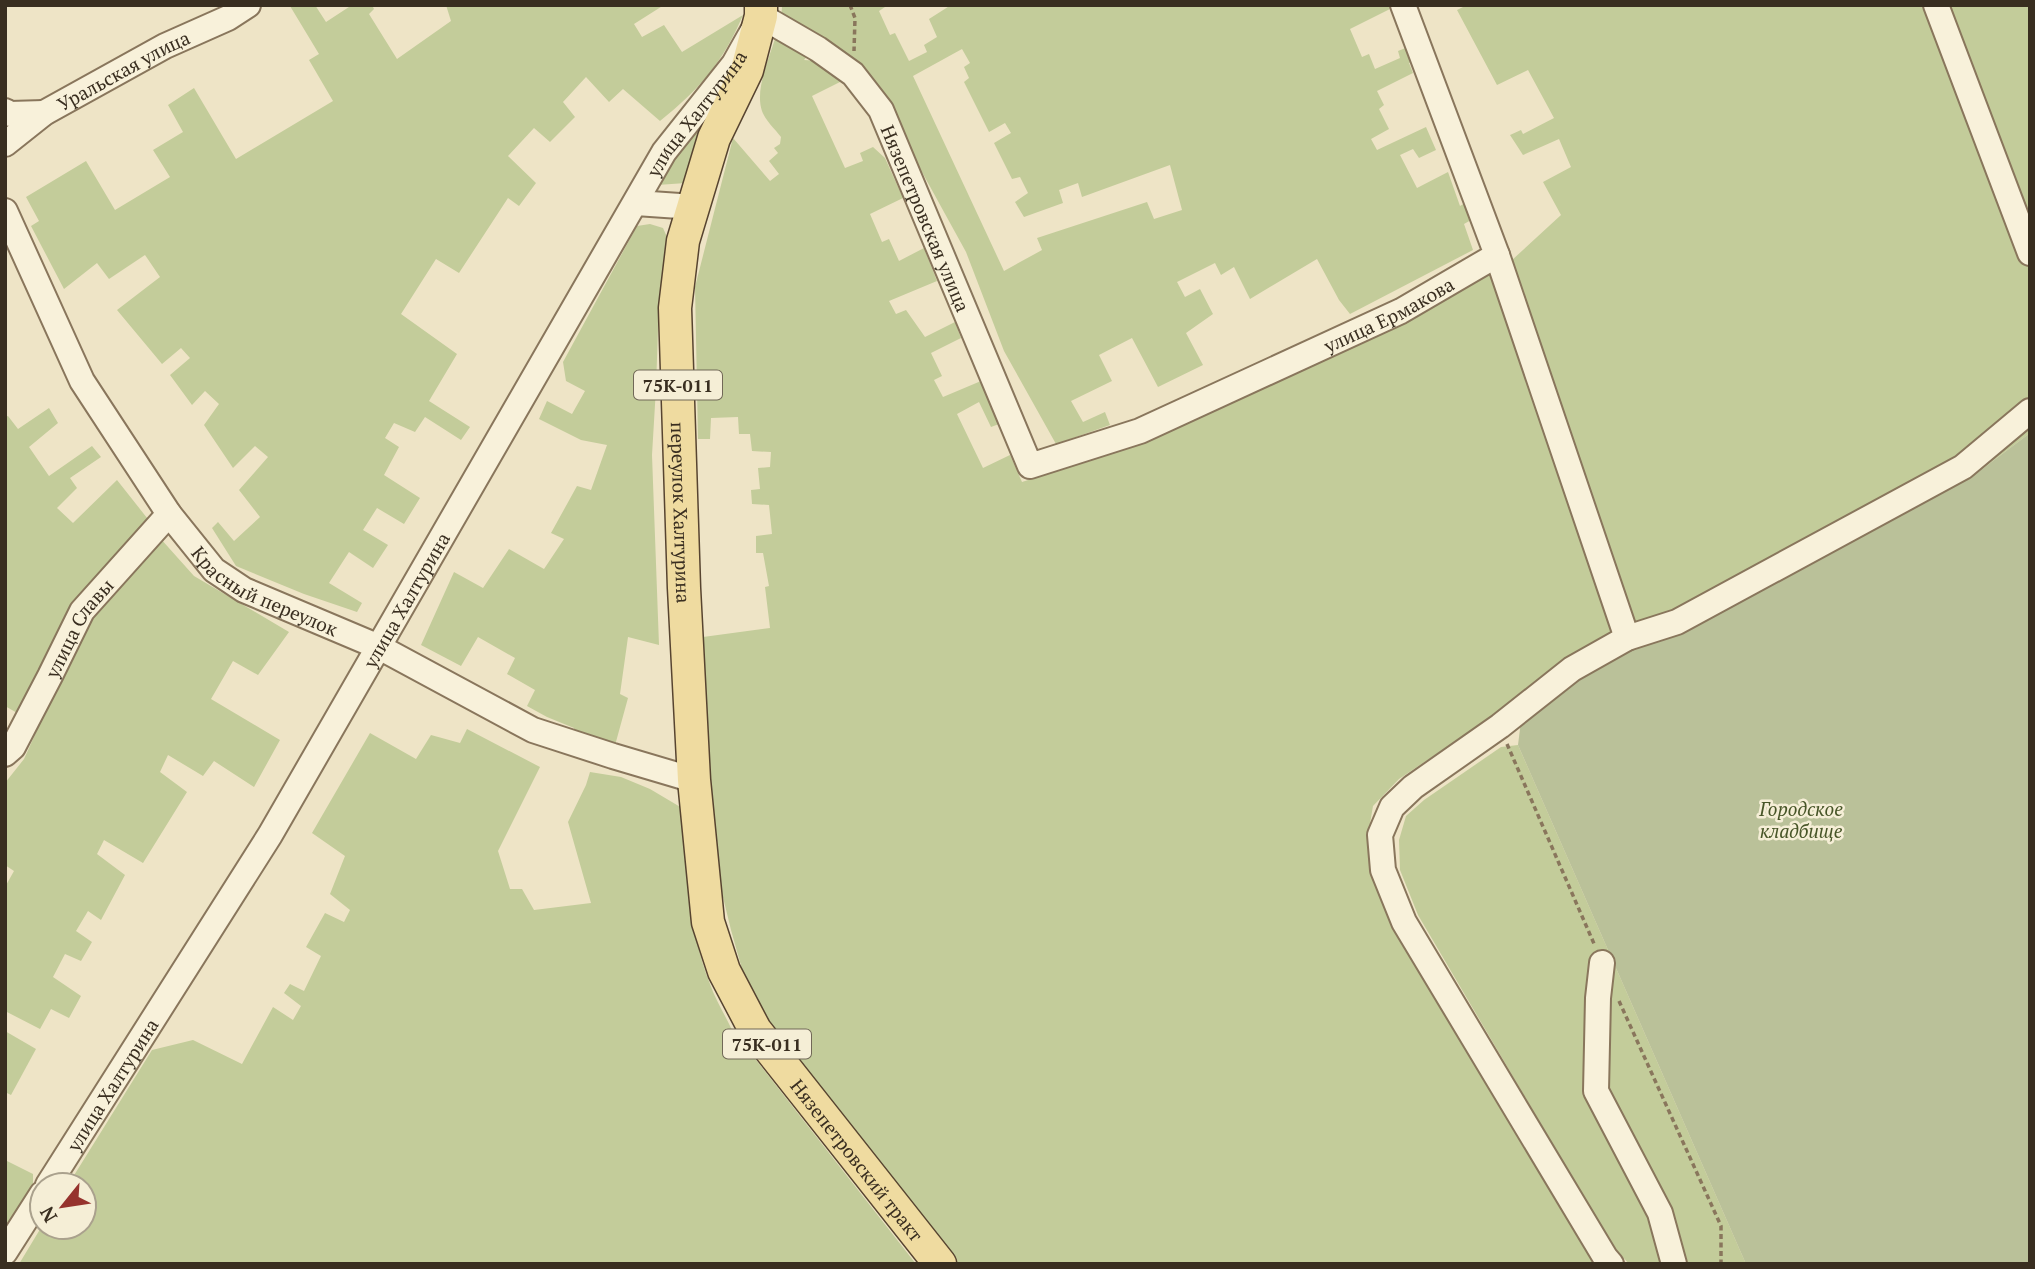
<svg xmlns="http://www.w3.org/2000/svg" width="2035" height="1269" viewBox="0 0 2035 1269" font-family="'PT Serif',serif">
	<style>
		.green { fill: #c3cc9a; fill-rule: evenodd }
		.cemetery { fill: #bac199 }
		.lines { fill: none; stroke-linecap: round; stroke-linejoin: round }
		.minor-casing { stroke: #89765c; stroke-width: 28 }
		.major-casing { stroke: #574430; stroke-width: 35 }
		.path { stroke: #89765c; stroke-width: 3.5; stroke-dasharray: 5 3.5; stroke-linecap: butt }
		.minor { stroke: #f8f1da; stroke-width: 24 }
		.major { stroke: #efdba0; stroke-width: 32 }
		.labels { text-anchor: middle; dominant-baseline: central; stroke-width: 5; stroke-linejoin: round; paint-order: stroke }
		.shield { fill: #f5eed6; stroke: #716857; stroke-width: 2 }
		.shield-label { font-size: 18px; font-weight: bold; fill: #392e20 }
		.street-label { font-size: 19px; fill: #392e20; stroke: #f5eed6 }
		.park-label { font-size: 19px; font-style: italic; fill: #475527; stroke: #f5eed6 }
	</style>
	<rect width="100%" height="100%" fill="#eee4c6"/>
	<g class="green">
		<path d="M292 5H315L326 22 352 5H372L374 9 369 14 397 59 451 21 446 5H664L634 24 642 37 664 25 682 52 743 15C723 62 700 89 660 121L623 89 609 102 586 77 563 102 575 117 550 142 534 128 508 156 536 183 519 206 508 198 459 273 436 259 401 314 457 354 429 401 470 427 461 440 425 417 415 432 394 423 385 438 399 447 384 475 420 498 404 524 377 508 363 530 388 545 373 568 349 552 329 583 362 603 357 612 304 594 236 566 212 528 218 522 234 541 260 517 239 490 268 457 255 446 233 468 204 425 219 404 205 391 192 405 170 375 190 358 181 348 162 364 117 310 160 277 145 255 109 279 97 263 64 289 31 226 39 221 26 197 86 161 115 210 170 177 153 150 183 132 168 105 194 88 236 159 333 101 309 60 319 54 290 6Z"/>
		<path d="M782 5H888L879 11 890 35 895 33 909 61 927 52 924 45 937 37 929 19 951 5H1391L1392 8 1350 29 1362 57 1369 54 1375 69 1400 58 1398 51 1408 47 1414 60 1409 63 1413 73 1377 91 1384 105 1379 109 1389 129 1371 139 1377 150 1426 127 1436 150 1419 158 1413 149 1400 155 1417 188 1448 172 1460 206 1465 203 1471 220 1464 224 1473 250 1350 314 1339 300 1317 259 1250 299 1234 267 1221 275 1215 263 1177 282 1185 297 1200 289 1213 314 1186 333 1203 365 1158 387 1132 338 1099 355 1112 381 1071 401 1083 422 1105 412 1110 425 1056 444 1004 351 966 252 906 143 819 42 804 60 820 61 842 81 812 96 845 168 863 161 860 153 873 147 885 158 903 198 870 214 882 242 889 239 899 261 924 248 937 281 889 301 896 314 906 310 925 337 955 322 961 338 931 353 942 376 934 380 943 397 981 381 999 424 991 427 979 402 957 414 983 468 1010 455 1022 482 1140 444 1511 261 1561 215 1543 182 1571 167 1559 139 1523 155 1510 135 1521 130 1523 134 1554 118 1528 70 1497 85 1457 10 1467 5H2030V433L1969 479 1577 674 1570 657 1492 717 1399 779 1373 806 1367 841 1375 885 1401 942 1517 1136 1597 1264H959L785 1046 757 1003 742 969 731 930 721 889 713 817 703 637 770 628 765 587 769 586 763 553H756V536L772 534 769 505 752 504 751 490 760 489 758 468 770 467 771 452 752 451 750 434H739L738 417 711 418 710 439H698L695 287 733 138 770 181 779 174 769 161 778 153 774 148 780 144 781 137C775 129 765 120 762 111 752 81 782 38 782 5ZM962 49 970 63 964 67 969 78 964 82 989 132 1005 123 1011 133 994 143 1012 179 1020 177 1028 193 1015 202 1024 217 1063 203 1059 190 1078 183 1082 197 1170 165 1182 210 1154 219 1147 202 1037 238 1042 250 1004 271 913 76Z"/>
		<path d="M721 93 686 183 657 185 681 144Z"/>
		<path d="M650 224 663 228 667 237 659 300 656 388 652 455 659 645 628 637 620 694 628 698 614 749 574 732V728L547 717 527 706 535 690 507 674 515 658 478 637 461 666 421 645 454 572 483 588 509 549 544 569 564 539 551 533 577 486 591 490 607 445 581 440 539 419 547 401 572 414 585 391 566 381 563 362 637 226Z"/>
		<path d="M49 408 58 423 29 447 49 476 92 446 101 457 70 478 77 488 57 508 73 523 117 480 151 523 19 714 5 706V417L8 416 18 429Z"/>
		<path d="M160 538 194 576 289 632 258 675 233 661 211 699 280 740 254 787 214 761 203 776 168 755 160 772 187 792 143 863 104 840 97 854 125 875 101 920 88 911 76 931 92 942 81 961 65 954 53 977 81 996 69 1018 51 1009 40 1029 5 1011V887L14 871 5 865V783L24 759 83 629 113 588Z"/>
		<path d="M467 729 540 767 498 851 510 889H522L534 910 591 903 568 822 586 785 590 772 621 777 650 789 682 808C686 867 688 928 710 984 715 999 724 1013 731 1028L916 1264H19L42 1226 84 1227V1185H68L152 1050 193 1040 242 1064 273 1007 293 1020 301 1006 284 993 290 984 304 991 321 956 306 947 325 913 344 922 350 910 330 894 345 856 312 833 370 733 416 759 431 735 460 743Z"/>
		<path d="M1518 745 1746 1264H1629L1612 1245 1418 915 1400 870 1399 840 1406 816 1424 800 1501 747Z"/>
		<path d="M5 1031 36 1049 11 1095 5 1092Z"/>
		<path d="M5 1160 33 1174V1184L5 1231Z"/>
	</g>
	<path class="cemetery" d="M2030 433V1264H1746L1518 745 1521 721 1577 674 1969 479Z"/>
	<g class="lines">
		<g class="minor-casing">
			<g id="minor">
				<path d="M1936 5 2030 253"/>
				<path d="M5 111 10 114 44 113"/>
				<path id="s1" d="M5 144 44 113 165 46 228 18 248 5"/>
				<path d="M636 203 694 207"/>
				<path id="s2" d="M5 211 82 381 169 514 214 570 244 590 379 647 533 730 613 756 694 780"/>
				<path d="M1497 255 1627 638"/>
				<path id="s3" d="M5 754 13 747 50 676 82 611 169 514"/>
				<path d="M1602 963 1598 998 1596 1091 1660 1213 1674 1264"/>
				<path id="s4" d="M48 1185 270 835 664 152 734 64 761 16 818 49 853 74 881 110 1030 466 1140 431 1401 311 1497 255 1403 5"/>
				<path d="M5 1252 42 1194"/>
				<path d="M1611 1264 1605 1257 1404 922 1383 870 1380 835 1392 807 1413 787 1500 726 1572 669 1627 638 1677 622 1963 467 2030 411"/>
			</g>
		</g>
		<g class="major-casing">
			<g id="major">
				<path id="s5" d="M761 5V16L747 70 714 138 683 241 675 308 684 588 694 780 708 922 724 971 755 1030 940 1264"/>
			</g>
		</g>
		<g class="path">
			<path d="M850 5 855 18 854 51"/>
			<path d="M1507 744 1595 946"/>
			<path d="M1619 1001 1721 1226V1264"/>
		</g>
		<use href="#minor" class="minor"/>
		<use href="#major" class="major"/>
	</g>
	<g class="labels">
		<g class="shield">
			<rect x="634" y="370.5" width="88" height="29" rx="5"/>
			<rect x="723" y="1029.5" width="88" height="29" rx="5"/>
		</g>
		<g class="shield-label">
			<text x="678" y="385">75К-011</text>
			<text x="767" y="1044">75К-011</text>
		</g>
		<g class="street-label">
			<text stroke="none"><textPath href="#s1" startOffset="140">Уральская улица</textPath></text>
			<text stroke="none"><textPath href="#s4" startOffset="1253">улица Халтурина</textPath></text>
			<text stroke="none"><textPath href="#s4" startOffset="1642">Нязепетровская улица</textPath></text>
			<text stroke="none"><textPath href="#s4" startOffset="2301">улица Ермакова</textPath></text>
			<text stroke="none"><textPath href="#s5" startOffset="522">переулок Халтурина</textPath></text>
			<text stroke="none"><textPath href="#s2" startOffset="472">Красный переулок</textPath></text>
			<text stroke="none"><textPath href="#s4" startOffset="686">улица Халтурина</textPath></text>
			<text stroke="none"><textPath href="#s3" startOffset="147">улица Славы</textPath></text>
			<text stroke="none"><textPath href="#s4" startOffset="119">улица Халтурина</textPath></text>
			<text stroke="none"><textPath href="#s5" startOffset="1216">Нязепетровский тракт</textPath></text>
		</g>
		<g class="park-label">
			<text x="1801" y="808">Городское<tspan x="1801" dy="22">кладбище</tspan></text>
		</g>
	</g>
	<rect width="2035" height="1269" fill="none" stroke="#392e20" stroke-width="14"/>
	<g transform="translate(63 1206) rotate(240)"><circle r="33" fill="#f5eed6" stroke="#aaa18d" stroke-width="2"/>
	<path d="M0-5L12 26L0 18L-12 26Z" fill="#96332d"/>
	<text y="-10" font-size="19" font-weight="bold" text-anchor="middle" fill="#392e20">N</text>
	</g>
</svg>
